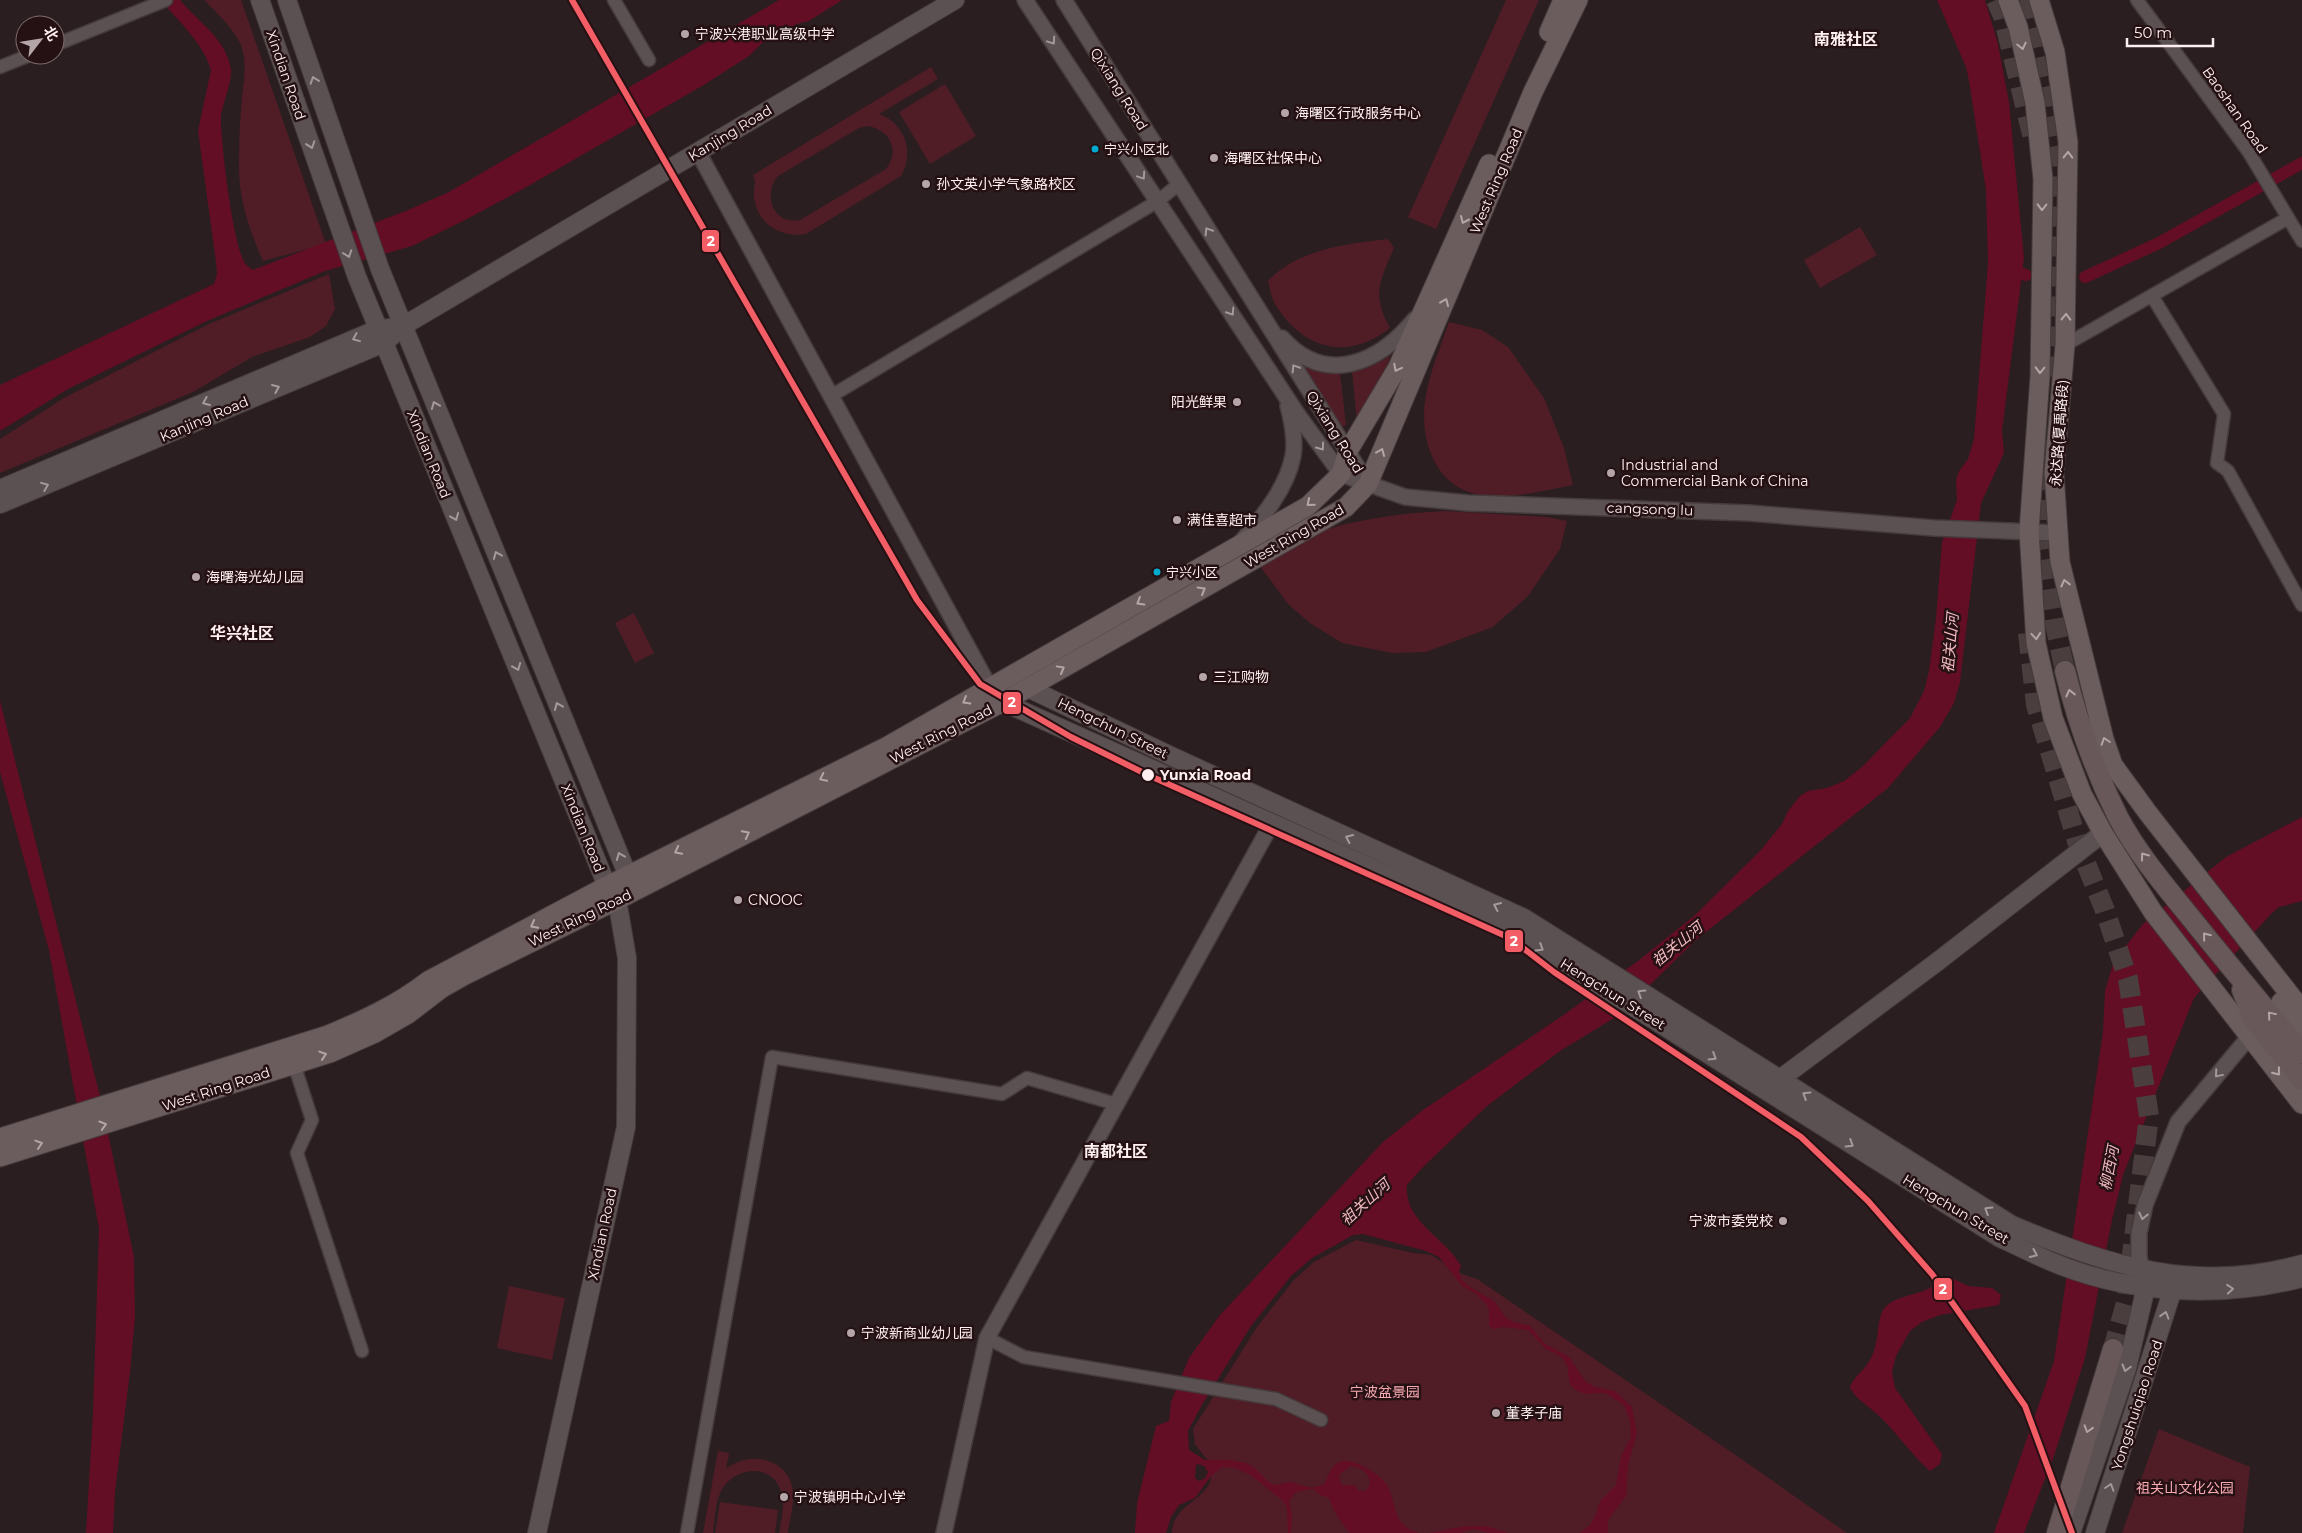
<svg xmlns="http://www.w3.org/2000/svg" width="2302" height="1533" viewBox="0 0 2302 1533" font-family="Montserrat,'Noto Sans SC',sans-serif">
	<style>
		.green { fill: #501d26; fill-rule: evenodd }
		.water { fill: #630e25; fill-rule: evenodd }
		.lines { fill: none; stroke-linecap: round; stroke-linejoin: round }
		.canal { stroke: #630e25; stroke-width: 12 }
		.trunk-tunnel { stroke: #4a3e3f; stroke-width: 20; stroke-dasharray: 20 10; stroke-linecap: butt }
		.minor-casing { stroke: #453b3c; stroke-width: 15 }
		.tertiary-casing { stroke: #453b3c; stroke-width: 18 }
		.secondary-casing { stroke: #453b3c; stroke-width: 20 }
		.primary-casing { stroke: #453b3c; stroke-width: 21 }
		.trunk-casing { stroke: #453b3c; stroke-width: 22 }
		.minor { stroke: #5c5152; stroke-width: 12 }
		.tertiary { stroke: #5c5152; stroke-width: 15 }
		.secondary { stroke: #5c5152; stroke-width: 18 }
		.primary { stroke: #6b5c5e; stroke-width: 19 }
		.trunk { stroke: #68585a; stroke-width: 20 }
		.metro-1-casing { stroke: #251013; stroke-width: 10 }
		.metro-1 { stroke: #f35d65; stroke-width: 6 }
		.oneway { stroke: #a5999a }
		.oneway2 { stroke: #b4a6a8 }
		.oneway3 { stroke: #b3a4a6 }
		.poi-dot { fill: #b4a6a8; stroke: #251013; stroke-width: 2 }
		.bus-dot { fill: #00a9ce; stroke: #251013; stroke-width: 2 }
		.stop-dot { fill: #fef0f1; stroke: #251013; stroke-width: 2 }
		.labels { text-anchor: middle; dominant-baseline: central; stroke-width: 5; stroke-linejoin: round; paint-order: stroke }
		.bus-label { font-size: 13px; fill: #fef0f1; stroke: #251013; text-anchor: start }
		.poi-label { font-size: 14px; fill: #fef0f1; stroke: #251013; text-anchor: start }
		.street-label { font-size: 14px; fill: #fef0f1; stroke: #251013 }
		.stop-label { font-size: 14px; font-weight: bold; fill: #fef0f1; stroke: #251013; text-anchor: start }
		.park-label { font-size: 14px; fill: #f8aab2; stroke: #251013 }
		.water-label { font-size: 15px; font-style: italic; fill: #f1bbc0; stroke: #251013 }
		.quarter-label { font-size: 16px; font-weight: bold; fill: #fef0f1; stroke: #251013 }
		.line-badge { stroke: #251013; stroke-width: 2 }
		.badge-label { font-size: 14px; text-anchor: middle; font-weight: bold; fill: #fff }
	</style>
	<rect width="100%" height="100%" fill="#2a1e20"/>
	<g class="green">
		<path d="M204 0H241L326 244 263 261C249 229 238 198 239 162 239 141 240 118 242 97 244 79 248 58 239 41 230 25 217 13 204 0Z"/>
		<path d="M1506 0H1539L1436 229 1408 217Z"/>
		<path d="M931 67 938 79 879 114C905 123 915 153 901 176L806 234C781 238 757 224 754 197 753 189 757 182 753 175ZM867 126C889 129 901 150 886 169L800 220C773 225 762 194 778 176L859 128Z"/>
		<path d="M945 84 976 136 930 164 899 112Z"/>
		<path d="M1860 227 1877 255 1820 288 1804 260Z"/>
		<path d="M1388 239 1394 248C1380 281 1371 294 1390 328 1347 362 1302 349 1275 304 1271 297 1270 288 1268 281 1298 249 1346 244 1388 239Z"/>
		<path d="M329 274 335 309 326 326 310 337 252 357 193 392 0 473V439L64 398 209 324Z"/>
		<path d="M1449 322 1482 330 1508 347 1544 398 1564 448 1573 485C1543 491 1512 499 1482 495 1434 489 1418 437 1426 395 1430 371 1441 346 1449 322Z"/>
		<path d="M1391 356 1365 414 1357 423 1352 371 1365 369Z"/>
		<path d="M1295 360C1310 370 1321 375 1340 373L1346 425 1341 427 1336 423Z"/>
		<path d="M1446 511 1547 517 1567 521 1560 549 1528 596 1493 627 1426 652 1392 653 1342 643 1310 623 1288 604 1257 562C1275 553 1294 541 1313 534 1355 519 1401 513 1446 511Z"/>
		<path d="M634 613 654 653 635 663 615 623Z"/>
		<path d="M1356 1240 1413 1253 1431 1255 1462 1274 1477 1279 1740 1458 1847 1533H1172C1173 1505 1202 1503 1211 1480L1208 1461 1195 1444 1193 1429 1257 1327 1294 1280 1314 1262Z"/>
		<path d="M509 1286 565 1298 552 1360 497 1348Z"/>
		<path d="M2159 1429 2250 1467 2243 1533H2122Z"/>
		<path d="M718 1451 729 1453 726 1469C750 1449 792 1459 793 1494 794 1507 789 1521 788 1533H779C781 1520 786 1505 781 1491 771 1462 734 1467 721 1491 715 1503 715 1520 713 1533H703Z"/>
		<path d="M720 1502 778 1510 775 1533H715Z"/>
	</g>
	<g class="water">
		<path d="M161 0H180C198 22 227 39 231 70 232 82 223 102 221 115 220 138 233 246 245 263 246 266 251 268 253 270L408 210 449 192 779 0H842L809 21 797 24 762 43 749 56 702 86 523 189 465 220 412 246 325 271 207 321 68 389 0 431V385L214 284 217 274 216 262 198 131 211 70C204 44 178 21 161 0Z"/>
		<path d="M1937 0H1985L1998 44 2009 102 2024 258 2002 431 2004 453 1981 503 1960 682 1954 703 1940 727 1888 788 1697 939 1619 1015 1560 1051 1487 1106 1423 1167 1407 1185C1403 1221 1448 1240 1461 1266L1459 1272 1462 1280 1470 1287 1494 1301 1506 1318 1514 1322 1530 1326 1544 1343 1569 1357 1586 1382 1595 1387 1615 1391 1632 1407 1637 1433 1628 1465 1626 1496 1608 1520V1533H1580L1590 1525 1596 1514 1600 1501 1616 1485 1621 1456 1631 1437 1630 1421 1624 1405 1605 1393 1585 1394 1577 1391 1570 1385 1567 1366 1562 1357 1546 1349 1528 1330 1504 1327 1493 1329 1489 1325V1310L1487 1305 1475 1293 1463 1287 1439 1257 1426 1251 1363 1234 1353 1235 1312 1258 1291 1276 1251 1326 1203 1403 1188 1431 1189 1450 1205 1460H1231L1246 1463 1255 1468 1270 1483 1275 1485 1290 1482 1312 1488 1324 1484C1328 1477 1331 1466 1339 1462 1352 1456 1380 1474 1387 1485 1398 1505 1391 1526 1420 1533H1349L1334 1511 1329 1498 1320 1495 1314 1489 1296 1492 1289 1501 1292 1516 1291 1533H1288L1287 1507 1282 1500 1252 1476 1235 1468 1222 1467 1211 1476 1195 1498 1179 1505 1171 1517 1166 1533H1135L1137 1503 1156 1426 1169 1421 1171 1402 1189 1358 1220 1315 1383 1142 1423 1110 1565 1014 1638 961 1694 916 1760 851 1782 824 1788 811 1800 796 1808 791 1827 788 1844 781 1862 767 1910 718 1924 691 1929 671 1936 618 1942 542 1957 500 1956 480 1959 471 1968 459 1974 439 1988 263 1986 190 1969 81 1966 67ZM1198 1464 1204 1466 1208 1472 1205 1478 1199 1481 1195 1478 1196 1465ZM1351 1466C1361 1467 1370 1473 1370 1484L1366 1491H1359L1354 1485H1342L1339 1478 1340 1474Z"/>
		<path d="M0 701 101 1100 134 1257 135 1317 130 1372 115 1491 113 1533H86L93 1413 99 1229 49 950 0 772Z"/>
		<path d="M2302 817V901L2279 907 2271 914 2194 998 2123 1175 2112 1220 2085 1358 2055 1453 2024 1533H1994L2054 1361 2103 1032 2105 991 2114 961 2143 924 2226 857Z"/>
		<path d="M1947 1278 1954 1279 1968 1286 1992 1288 2001 1295 1999 1305 1940 1315 1922 1322 1910 1331 1896 1356 1892 1371 1895 1388 1942 1454 1940 1464 1930 1471C1907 1451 1895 1428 1871 1409 1863 1402 1854 1397 1850 1387 1854 1376 1864 1371 1870 1360 1879 1345 1877 1323 1882 1312 1889 1298 1910 1296 1923 1291 1931 1288 1939 1283 1947 1278Z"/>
		<path d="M1466 1526H1486L1509 1533H1489L1473 1529 1461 1533H1428Z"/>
	</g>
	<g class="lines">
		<g class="canal">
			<path d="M2085 277 2159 243 2302 163"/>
			<path d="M2014 281 2015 272 2026 275"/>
		</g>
		<g class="trunk-tunnel">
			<path d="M1996 0 2003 16 2033 138"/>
			<path d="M2021 0 2044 97 2054 156V306L2048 384"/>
			<path d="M2044 440 2040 535 2056 629 2065 671"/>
			<path d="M2028 633 2036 705 2077 841 2104 908 2128 979 2149 1116 2126 1303 2113 1349"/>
		</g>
		<g class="minor-casing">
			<g id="minor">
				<path d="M614 0 649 60"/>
				<path d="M2137 0 2248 151 2302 241"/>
				<path d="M55 45 166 0"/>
				<path d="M0 67 30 55"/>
				<path d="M2152 296 2224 414 2217 463 2228 471 2302 605"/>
				<path d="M2065 345 2288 218"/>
				<path d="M831 396 1158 201 1179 184"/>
				<path d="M294 1064 312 1120 297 1153 362 1351"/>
				<path d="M987 1338 1024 1357 1276 1399 1321 1420"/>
				<path d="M687 1533 772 1057 1002 1094 1027 1078 1116 1104"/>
			</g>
		</g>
		<g class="tertiary-casing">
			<g id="tertiary">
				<path d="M1025 0 1298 415 1341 474 1405 497 1468 503 1749 513 1934 528 2057 533"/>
				<path d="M1064 0 1368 484"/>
				<path d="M698 152 990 688 1003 702"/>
				<path d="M1282 338C1326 387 1379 363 1415 319"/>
				<path d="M1241 542C1262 518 1287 488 1293 456 1296 439 1292 421 1288 406"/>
				<path d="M2144 1279 2139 1257V1233L2145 1205 2178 1122 2249 1037"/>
				<path d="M944 1533 987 1338 1272 823"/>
			</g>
		</g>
		<g class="secondary-casing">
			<g id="secondary">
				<path d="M260 0 357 277 607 886 617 900 627 958 626 1127 537 1533"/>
				<path d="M287 0 380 269 628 876 622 889"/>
				<path d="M0 489 338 346 378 329 390 328"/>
				<path d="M0 504 384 343 403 326 955 0"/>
				<path d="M1028 688 1171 756 1524 918 2012 1225C2109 1266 2196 1294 2302 1264"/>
				<path d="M1003 702 1516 933 2000 1238C2020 1247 2041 1258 2062 1266 2138 1295 2224 1298 2302 1278"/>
				<path d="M1772 1085 1937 962 2103 833"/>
				<path d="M2071 1533 2127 1368 2146 1287"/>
				<path d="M2095 1533 2176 1279"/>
			</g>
		</g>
		<g class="primary-casing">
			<g id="primary">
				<path d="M2008 0 2018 27 2035 103 2043 179 2040 376 2029 531 2036 643 2053 718 2082 794 2103 833 2153 912 2302 1104"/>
				<path d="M2039 0 2055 52 2068 142 2065 345 2054 473 2060 562 2104 739 2113 765 2148 813 2302 1010"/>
				<path d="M1549 32 1563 0"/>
				<path d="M2281 1002 2302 1029"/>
				<path d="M0 1138 328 1035C364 1020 397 1005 428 981L607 886 886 747 1308 506 1341 474 1348 451 1398 367 1489 164"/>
				<path d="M0 1157 330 1053 375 1033 408 1014 442 988 465 975 617 900 1003 702 1346 507 1368 484 1533 92 1578 0"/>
			</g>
		</g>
		<g class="trunk-casing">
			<g id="trunk">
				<path d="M2065 671C2077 720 2095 771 2118 817 2137 853 2165 886 2191 918 2227 963 2265 1008 2302 1053"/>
				<path d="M2242 990 2254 1020 2302 1080"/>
				<path d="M2057 1533 2113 1349"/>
			</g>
		</g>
		<use href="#minor" class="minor"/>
		<use href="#tertiary" class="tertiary"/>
		<use href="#secondary" class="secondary"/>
		<use href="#primary" class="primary"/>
		<use href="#trunk" class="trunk"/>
		<g class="metro-1-casing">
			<path id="metro-1" d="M572 0 917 600 980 684 1071 737 1148 775 1510 938 1554 972 1801 1137 1868 1201 1932 1274 2025 1406 2072 1533"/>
		</g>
		<use href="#metro-1" class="metro-1"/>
	</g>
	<defs><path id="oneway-chevron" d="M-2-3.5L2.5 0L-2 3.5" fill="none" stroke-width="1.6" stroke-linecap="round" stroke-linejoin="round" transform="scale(1.25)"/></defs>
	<g class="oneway">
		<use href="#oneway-chevron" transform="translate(1052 41) rotate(56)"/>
		<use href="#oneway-chevron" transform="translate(314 80) rotate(-109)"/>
		<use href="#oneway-chevron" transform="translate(311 145) rotate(71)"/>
		<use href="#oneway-chevron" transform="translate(1142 176) rotate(56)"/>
		<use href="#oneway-chevron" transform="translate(1208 231) rotate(-122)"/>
		<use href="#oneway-chevron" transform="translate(348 254) rotate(71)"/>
		<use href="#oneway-chevron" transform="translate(1231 312) rotate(57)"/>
		<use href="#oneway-chevron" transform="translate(356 338) rotate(158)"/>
		<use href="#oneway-chevron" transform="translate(1295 368) rotate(-122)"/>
		<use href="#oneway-chevron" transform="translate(276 388) rotate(-23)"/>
		<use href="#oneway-chevron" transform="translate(206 402) rotate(157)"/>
		<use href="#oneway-chevron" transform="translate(435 405) rotate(-112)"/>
		<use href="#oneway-chevron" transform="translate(1321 447) rotate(54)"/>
		<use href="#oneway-chevron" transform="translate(45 486) rotate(-22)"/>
		<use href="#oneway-chevron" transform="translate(455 517) rotate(68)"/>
		<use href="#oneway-chevron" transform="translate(497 555) rotate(-112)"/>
		<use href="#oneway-chevron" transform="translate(517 667) rotate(68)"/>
		<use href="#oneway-chevron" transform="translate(558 706) rotate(-112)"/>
		<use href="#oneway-chevron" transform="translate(1349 838) rotate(-155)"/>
		<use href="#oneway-chevron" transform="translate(620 856) rotate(-112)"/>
		<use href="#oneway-chevron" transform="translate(1497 906) rotate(-156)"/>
		<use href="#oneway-chevron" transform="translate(1540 948) rotate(32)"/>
		<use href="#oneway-chevron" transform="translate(1641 993) rotate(-148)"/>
		<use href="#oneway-chevron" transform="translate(1713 1057) rotate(32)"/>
		<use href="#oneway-chevron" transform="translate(2218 1074) rotate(130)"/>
		<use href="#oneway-chevron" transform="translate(1806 1095) rotate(-148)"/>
		<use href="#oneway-chevron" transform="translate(1850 1144) rotate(32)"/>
		<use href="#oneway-chevron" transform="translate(1988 1210) rotate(-148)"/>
		<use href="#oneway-chevron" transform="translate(2143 1216) rotate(102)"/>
		<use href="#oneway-chevron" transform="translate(2034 1254) rotate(24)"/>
		<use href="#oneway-chevron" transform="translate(2230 1289) rotate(-5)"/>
		<use href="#oneway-chevron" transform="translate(2165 1315) rotate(-73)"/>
		<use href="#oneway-chevron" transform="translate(2126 1368) rotate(106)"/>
		<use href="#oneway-chevron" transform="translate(2110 1487) rotate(-72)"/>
	</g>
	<g class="oneway2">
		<use href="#oneway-chevron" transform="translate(2022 46) rotate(77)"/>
		<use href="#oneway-chevron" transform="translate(2068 155) rotate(-89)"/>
		<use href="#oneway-chevron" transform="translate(2042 207) rotate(91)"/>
		<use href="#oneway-chevron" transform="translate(1464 220) rotate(114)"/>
		<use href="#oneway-chevron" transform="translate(1445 302) rotate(-67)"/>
		<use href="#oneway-chevron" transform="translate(2066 317) rotate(-89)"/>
		<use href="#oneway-chevron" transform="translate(1397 368) rotate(118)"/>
		<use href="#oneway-chevron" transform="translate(2040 370) rotate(91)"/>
		<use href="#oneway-chevron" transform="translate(1381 452) rotate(-67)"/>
		<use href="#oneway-chevron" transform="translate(1310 503) rotate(140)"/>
		<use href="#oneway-chevron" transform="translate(2065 583) rotate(-104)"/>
		<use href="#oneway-chevron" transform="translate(1202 590) rotate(-30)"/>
		<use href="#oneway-chevron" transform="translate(1140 602) rotate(150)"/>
		<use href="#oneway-chevron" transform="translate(2036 636) rotate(85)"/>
		<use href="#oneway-chevron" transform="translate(1061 669) rotate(-29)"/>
		<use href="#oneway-chevron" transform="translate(966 701) rotate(150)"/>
		<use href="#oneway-chevron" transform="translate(2105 741) rotate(-108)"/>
		<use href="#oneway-chevron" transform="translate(823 778) rotate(154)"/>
		<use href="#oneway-chevron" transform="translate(746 834) rotate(-27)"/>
		<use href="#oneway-chevron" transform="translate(678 851) rotate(153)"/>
		<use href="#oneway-chevron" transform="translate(534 925) rotate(152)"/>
		<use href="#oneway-chevron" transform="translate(323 1055) rotate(-18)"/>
		<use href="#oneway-chevron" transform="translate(2277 1072) rotate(52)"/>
		<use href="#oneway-chevron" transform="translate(103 1125) rotate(-16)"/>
		<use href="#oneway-chevron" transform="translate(39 1144) rotate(-18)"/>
	</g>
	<g class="oneway3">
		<use href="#oneway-chevron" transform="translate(2070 693) rotate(-104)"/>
		<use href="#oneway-chevron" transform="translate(2144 856) rotate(-126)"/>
		<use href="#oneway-chevron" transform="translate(2206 936) rotate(-129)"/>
		<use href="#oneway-chevron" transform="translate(2271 1015) rotate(-130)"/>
		<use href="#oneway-chevron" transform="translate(2088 1429) rotate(107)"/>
	</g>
	<g class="poi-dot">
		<circle cx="685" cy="34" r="5"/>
		<circle cx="1285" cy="113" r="5"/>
		<circle cx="1214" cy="158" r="5"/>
		<circle cx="926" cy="184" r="5"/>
		<circle cx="1237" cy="402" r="5"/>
		<circle cx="1611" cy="473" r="5"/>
		<circle cx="1177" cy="520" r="5"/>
		<circle cx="196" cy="577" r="5"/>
		<circle cx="1203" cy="677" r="5"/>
		<circle cx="738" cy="900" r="5"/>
		<circle cx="1783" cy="1221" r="5"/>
		<circle cx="851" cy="1333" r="5"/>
		<circle cx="1496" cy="1413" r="5"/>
		<circle cx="784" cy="1497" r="5"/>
	</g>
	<g class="bus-dot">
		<circle cx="1095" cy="149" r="4.5"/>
		<circle cx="1157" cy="572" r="4.5"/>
	</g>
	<circle class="stop-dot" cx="1148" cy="775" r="7"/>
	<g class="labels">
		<g class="bus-label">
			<text x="1104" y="149">宁兴小区北</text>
			<text x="1166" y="572">宁兴小区</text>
		</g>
		<g class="poi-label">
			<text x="695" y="34">宁波兴港职业高级中学</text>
			<text x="1295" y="113">海曙区行政服务中心</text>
			<text x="1224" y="158">海曙区社保中心</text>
			<text x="936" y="184">孙文英小学气象路校区</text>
			<text x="1227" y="402" text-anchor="end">阳光鲜果</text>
			<text x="1621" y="465">Industrial and<tspan x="1621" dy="16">Commercial Bank of China</tspan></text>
			<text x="1187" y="520">满佳喜超市</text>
			<text x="206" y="577">海曙海光幼儿园</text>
			<text x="1213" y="677">三江购物</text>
			<text x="748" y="900">CNOOC</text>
			<text x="1773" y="1221" text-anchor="end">宁波市委党校</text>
			<text x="861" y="1333">宁波新商业幼儿园</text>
			<text x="1506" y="1413">董孝子庙</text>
			<text x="794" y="1497">宁波镇明中心小学</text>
		</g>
		<g class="street-label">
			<text transform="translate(286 75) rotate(71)">Xindian Road</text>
			<text transform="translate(1119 89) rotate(58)">Qixiang Road</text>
			<text transform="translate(2235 110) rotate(55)">Baoshan Road</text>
			<text transform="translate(730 133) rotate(-31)">Kanjing Road</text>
			<text transform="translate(1496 181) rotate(-67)">West Ring Road</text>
			<text transform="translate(204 419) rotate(-23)">Kanjing Road</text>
			<text transform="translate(1335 432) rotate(58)">Qixiang Road</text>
			<text transform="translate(2059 433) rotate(-86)">永达路(夏禹路段)</text>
			<text transform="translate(429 454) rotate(68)">Xindian Road</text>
			<text transform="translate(1650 509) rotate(2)">cangsong lu</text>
			<text transform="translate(1294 536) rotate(-30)">West Ring Road</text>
			<text transform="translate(1113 728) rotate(26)">Hengchun Street</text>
			<text transform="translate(941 734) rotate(-27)">West Ring Road</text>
			<text transform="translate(583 828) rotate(68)">Xindian Road</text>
			<text transform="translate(580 918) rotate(-26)">West Ring Road</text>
			<text transform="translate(1613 994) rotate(32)">Hengchun Street</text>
			<text transform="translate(216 1089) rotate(-18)">West Ring Road</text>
			<text transform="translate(1956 1209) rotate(31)">Hengchun Street</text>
			<text transform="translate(602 1234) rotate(-78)">Xindian Road</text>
			<text transform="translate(2137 1405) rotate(-72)">Yongshuiqiao Road</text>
		</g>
		<g class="stop-label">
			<text x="1160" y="775">Yunxia Road</text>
		</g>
		<g class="park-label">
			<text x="1385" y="1392">宁波盆景园</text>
			<text x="2185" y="1488">祖关山文化公园</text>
		</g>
		<g class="water-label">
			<text transform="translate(1950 643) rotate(-85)">祖关山河</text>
			<text transform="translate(1677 944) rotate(-39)">祖关山河</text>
			<text transform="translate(2109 1168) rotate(-79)">柳西河</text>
			<text transform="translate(1365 1202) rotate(-42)">祖关山河</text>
		</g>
		<g class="quarter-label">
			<text x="1846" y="39">南雅社区</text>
			<text x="242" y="633">华兴社区</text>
			<text x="1116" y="1151">南都社区</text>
		</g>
	</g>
	<g class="line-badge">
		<rect x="701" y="229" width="19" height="24" rx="5" fill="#f35d65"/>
		<rect x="1002" y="691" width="20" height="24" rx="5" fill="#f35d65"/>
		<rect x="1504" y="929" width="20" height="24" rx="5" fill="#f35d65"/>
		<rect x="1933" y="1277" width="20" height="24" rx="5" fill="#f35d65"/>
	</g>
	<g class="badge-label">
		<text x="711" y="246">2</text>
		<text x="1012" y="707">2</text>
		<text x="1514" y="946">2</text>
		<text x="1943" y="1294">2</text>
	</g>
	<g transform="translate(40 40) rotate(59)"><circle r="24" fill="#251013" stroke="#7c6a6c"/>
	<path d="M0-4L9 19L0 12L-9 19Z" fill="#b4a6a8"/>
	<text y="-8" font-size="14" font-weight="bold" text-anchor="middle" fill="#fef0f1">北</text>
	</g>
	<path d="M2127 38v8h86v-8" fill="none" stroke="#fef0f1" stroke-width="2.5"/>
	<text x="2134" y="38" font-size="15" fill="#fef0f1" stroke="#251013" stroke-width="4" paint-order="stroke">50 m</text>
</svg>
